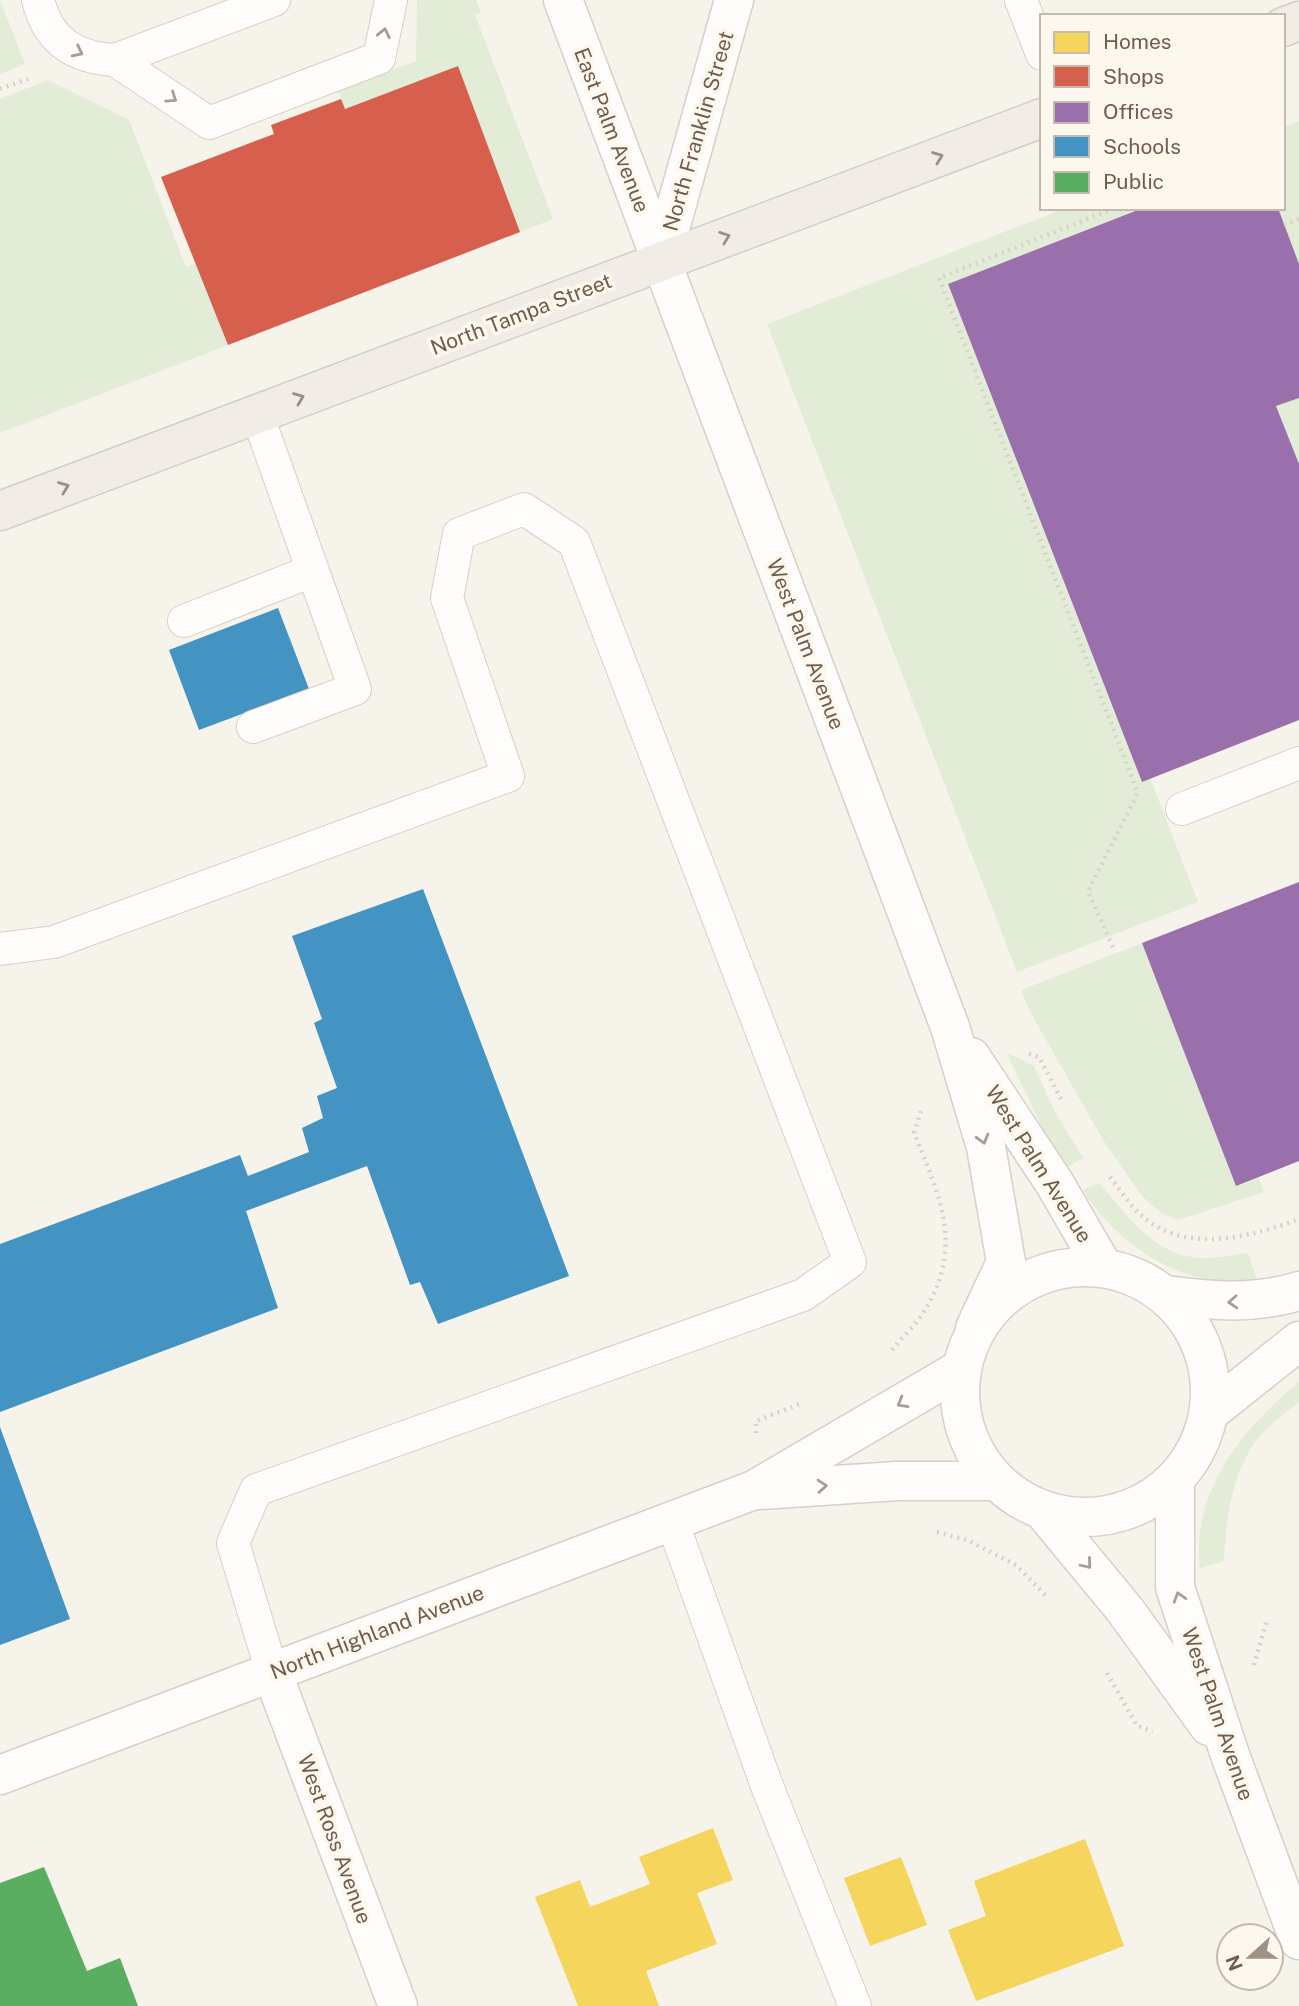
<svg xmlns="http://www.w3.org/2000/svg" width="1299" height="2006" viewBox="0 0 1299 2006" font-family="'Public Sans',sans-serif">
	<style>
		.green { fill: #e2ecd7 }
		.homes { fill: #f6d55c }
		.shops { fill: #d6604d }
		.offices { fill: #9970ab }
		.schools { fill: #4393c3 }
		.public { fill: #5aae61 }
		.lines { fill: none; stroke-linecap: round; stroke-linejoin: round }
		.service-casing { stroke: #d5d0c9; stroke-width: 34 }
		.minor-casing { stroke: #d5d0c9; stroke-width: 41 }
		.tertiary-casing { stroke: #d5d0c9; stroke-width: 41 }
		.primary-casing { stroke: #d4cec7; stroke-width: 41 }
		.path { stroke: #d7d1cb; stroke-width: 4.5; stroke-dasharray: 2 5; stroke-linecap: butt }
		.service { stroke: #fefdfc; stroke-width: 32 }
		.minor { stroke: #fefdfc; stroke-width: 38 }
		.tertiary { stroke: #fefdfc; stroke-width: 38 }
		.primary { stroke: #f1ede6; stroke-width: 38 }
		.oneway { stroke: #a99c94 }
		.oneway2 { stroke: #9e8f83 }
		.labels { text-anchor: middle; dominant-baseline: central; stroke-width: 7; stroke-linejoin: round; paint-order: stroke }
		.street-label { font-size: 21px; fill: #715c4e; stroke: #fdf8ed }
	</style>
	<rect width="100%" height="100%" fill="#f6f3eb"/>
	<g class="green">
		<path d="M0 0 25 64 0 74Z"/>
		<path d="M417 0H476L481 12 475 15 553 219 520 232 458 66 345 109 338 91 416 61Z"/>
		<path d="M48 80 129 120 186 267 197 263 228 345 0 433V99Z"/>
		<path d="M1299 121V264L1278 208H1283V127Z"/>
		<path d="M1066 208H1143L948 284 1142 782 1150 778 1198 902 1017 972 767 324Z"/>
		<path d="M1299 398V464L1276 406Z"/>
		<path d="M1142 943 1236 1185 1258 1177 1264 1192 1178 1220 1161 1213 1142 1196 1103 1140 1032 1015 1021 990Z"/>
		<path d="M1007 1053 1034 1066 1055 1112 1083 1158 1067 1167 1047 1138Z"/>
		<path d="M1099 1183C1128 1216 1152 1254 1199 1258 1215 1259 1233 1255 1248 1253L1258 1283C1187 1289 1121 1250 1083 1190Z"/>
		<path d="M1299 1382V1402C1284 1414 1267 1426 1255 1442 1231 1476 1226 1521 1224 1561L1200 1568C1191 1491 1243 1428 1299 1382Z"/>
	</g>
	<g class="homes">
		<path d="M713 1828 733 1880 697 1893 717 1944 646 1971 659 2006H578L535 1897 580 1880 590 1907 650 1884 639 1857Z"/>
		<path d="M1085 1839 1124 1946 976 2001 948 1930 986 1916 974 1881Z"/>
		<path d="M901 1857 927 1925 870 1946 844 1878Z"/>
	</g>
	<path class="shops" d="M458 66 520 232 228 345 161 177 274 134 271 125 341 99 345 109Z"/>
	<g class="offices">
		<path d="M1143 208H1278L1299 264V398L1276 406 1299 464V720L1142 782 948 284Z"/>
		<path d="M1299 882V1161L1236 1186 1142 943Z"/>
	</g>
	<g class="schools">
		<path d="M278 608 309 689 199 730 169 650Z"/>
		<path d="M423 889 569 1276 438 1324 420 1282 410 1285 367 1166 246 1211 278 1308 0 1412V1244L240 1155 248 1176 309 1152 302 1128 323 1118 317 1096 337 1088 314 1023 322 1019 292 936Z"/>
		<path d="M0 1427 70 1619 0 1645Z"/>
	</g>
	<path class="public" d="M44 1867 87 1971 120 1958 138 2006H0V1883Z"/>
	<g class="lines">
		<g class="service-casing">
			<g id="service">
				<path d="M38 0C48 41 75 58 115 60L274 0"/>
				<path d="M1021 0 1042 54"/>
				<path d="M115 60 209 123 379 58 391 0"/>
				<path d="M184 621 312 571"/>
				<path d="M253 727 355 689 257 414"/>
				<path d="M1182 809 1299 763"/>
				<path d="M0 949 54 942 508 776 447 598 459 534 524 509 574 542 850 1262 803 1295 256 1490 233 1543 272 1672"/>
				<path d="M672 1521 767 1786 855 2006"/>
			</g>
		</g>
		<g class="minor-casing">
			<g id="minor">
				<path d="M661 261 734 0"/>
				<path d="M1166 1295C1212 1301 1253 1305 1299 1291"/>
				<path d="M1210 1412 1299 1341"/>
				<path d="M760 1490 897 1481H996"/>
				<path d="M272 1672 398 2006"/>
				<path d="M0 1775 754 1490 961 1369"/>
			</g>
		</g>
		<g class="tertiary-casing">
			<g id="tertiary">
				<path d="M563 0 950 1027 986 1147 1006 1262 975 1328"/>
				<path d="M971 1057 1055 1184 1103 1267"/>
				<circle cx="1085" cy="1392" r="125"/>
				<path d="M1175 1481V1587L1230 1755 1299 1940"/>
				<path d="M1044 1512 1125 1610 1209 1726"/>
			</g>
		</g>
		<g class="primary-casing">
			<g id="primary">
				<path d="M1283 27 1299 21"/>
				<path d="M0 511 1042 118"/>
			</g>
		</g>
		<g class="path">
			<path d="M0 89 33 77"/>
			<path d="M1284 225 1299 219"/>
			<path d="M1113 947 1088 891 1138 793 939 278 1115 208"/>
			<path d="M1029 1054 1039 1057 1061 1099"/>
			<path d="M1110 1177C1120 1189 1129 1205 1141 1215 1184 1255 1251 1237 1299 1219"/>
			<path d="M892 1350C903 1336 918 1323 926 1308 964 1245 939 1194 914 1133L922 1108"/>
			<path d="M756 1433V1421L802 1403"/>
			<path d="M937 1532 967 1540 1016 1565 1047 1597"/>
			<path d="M1254 1665 1267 1619"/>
			<path d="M1107 1673 1137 1726 1153 1731"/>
		</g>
		<use href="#service" class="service"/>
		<use href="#minor" class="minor"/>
		<use href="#tertiary" class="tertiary"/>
		<use href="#primary" class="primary"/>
	</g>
	<defs><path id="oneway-chevron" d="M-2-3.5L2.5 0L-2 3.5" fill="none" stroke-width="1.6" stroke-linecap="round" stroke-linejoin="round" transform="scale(1.75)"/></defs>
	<g class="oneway">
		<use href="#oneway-chevron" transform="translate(384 33) rotate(-78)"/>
		<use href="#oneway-chevron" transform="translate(78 52) rotate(27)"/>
		<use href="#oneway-chevron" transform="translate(172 98) rotate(34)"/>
		<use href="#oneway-chevron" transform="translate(983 1139) rotate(74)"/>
		<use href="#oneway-chevron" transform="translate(1233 1302) rotate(177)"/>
		<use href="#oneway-chevron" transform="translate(902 1403) rotate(150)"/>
		<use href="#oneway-chevron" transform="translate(822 1486) rotate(-4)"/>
		<use href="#oneway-chevron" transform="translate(1087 1564) rotate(50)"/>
		<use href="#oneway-chevron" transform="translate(1179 1597) rotate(-107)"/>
	</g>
	<g class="oneway2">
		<use href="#oneway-chevron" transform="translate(938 157) rotate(-21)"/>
		<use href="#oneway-chevron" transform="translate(725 237) rotate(-20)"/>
		<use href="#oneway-chevron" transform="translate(299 398) rotate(-21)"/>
		<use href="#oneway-chevron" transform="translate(64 487) rotate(-21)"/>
	</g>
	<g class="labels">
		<g class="street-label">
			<text transform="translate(612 130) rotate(69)">East Palm Avenue</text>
			<text transform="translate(698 131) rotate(-74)">North Franklin Street</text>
			<text transform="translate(521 314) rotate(-21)">North Tampa Street</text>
			<text transform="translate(806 644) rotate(69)">West Palm Avenue</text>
			<text transform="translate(1039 1164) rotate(58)">West Palm Avenue</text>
			<text transform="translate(377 1632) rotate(-21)">North Highland Avenue</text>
			<text transform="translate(1218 1714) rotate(71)">West Palm Avenue</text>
			<text transform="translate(335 1839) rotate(70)">West Ross Avenue</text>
		</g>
	</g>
	<rect x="1040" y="14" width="245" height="196" fill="#fdf8ed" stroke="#c5baad" stroke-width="2"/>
	<rect x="1054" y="32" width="35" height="21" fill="#f6d55c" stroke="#c5baad" stroke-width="2"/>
	<text x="1103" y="49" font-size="21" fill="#715c4e">Homes</text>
	<rect x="1054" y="66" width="35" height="21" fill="#d6604d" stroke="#c5baad" stroke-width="2"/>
	<text x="1103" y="84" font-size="21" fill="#715c4e">Shops</text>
	<rect x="1054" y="102" width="35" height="21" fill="#9970ab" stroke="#c5baad" stroke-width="2"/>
	<text x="1103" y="119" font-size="21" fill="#715c4e">Offices</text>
	<rect x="1054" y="136" width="35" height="21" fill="#4393c3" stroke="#c5baad" stroke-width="2"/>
	<text x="1103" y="154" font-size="21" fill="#715c4e">Schools</text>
	<rect x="1054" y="172" width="35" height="21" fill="#5aae61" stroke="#c5baad" stroke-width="2"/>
	<text x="1103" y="189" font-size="21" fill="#715c4e">Public</text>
	<g transform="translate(1250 1957) rotate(249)"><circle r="33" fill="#fdf8ed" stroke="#c5baad" stroke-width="2"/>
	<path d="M0-5L12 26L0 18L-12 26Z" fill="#a09185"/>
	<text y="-10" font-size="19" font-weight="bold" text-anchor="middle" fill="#715c4e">N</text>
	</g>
</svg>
